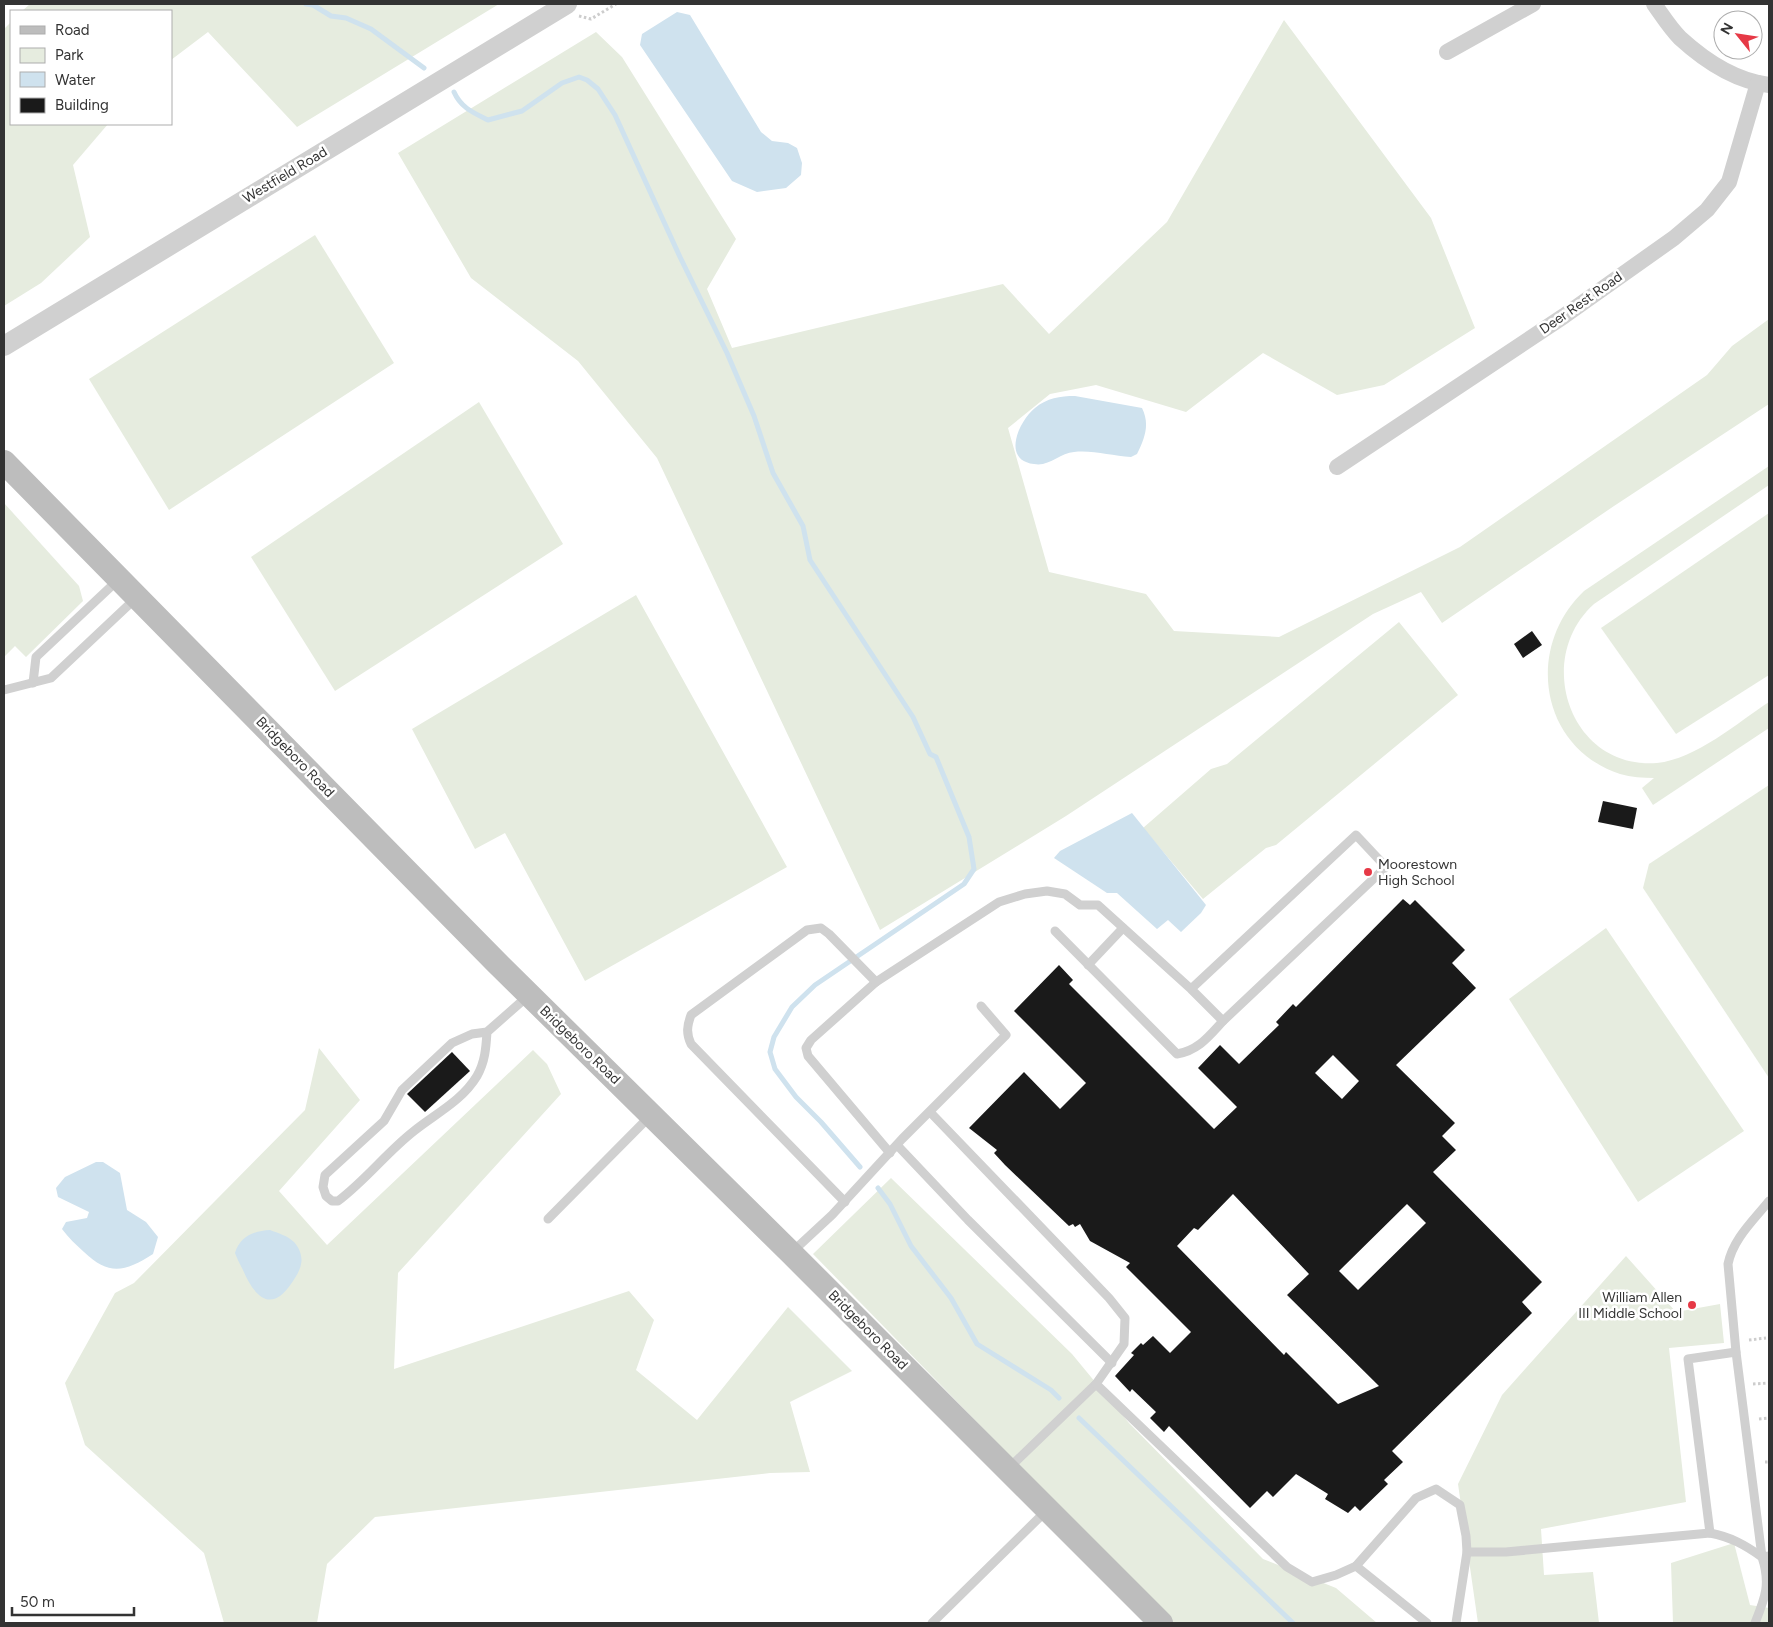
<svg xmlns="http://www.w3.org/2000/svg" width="1773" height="1627" viewBox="0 0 1773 1627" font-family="Figtree,sans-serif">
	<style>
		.green { fill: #e6ecdf }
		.water { fill: #cfe2ee }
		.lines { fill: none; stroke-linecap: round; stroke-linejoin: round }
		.stream { stroke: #cfe2ee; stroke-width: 5 }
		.building { fill: #1a1a1a; fill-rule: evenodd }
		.path { stroke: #cdcdcd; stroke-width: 3; stroke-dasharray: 2.5 2.5; stroke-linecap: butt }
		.service { stroke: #d0d0d0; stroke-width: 9 }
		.minor { stroke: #d0d0d0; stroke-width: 16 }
		.tertiary { stroke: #d0d0d0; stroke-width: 20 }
		.secondary { stroke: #bdbdbd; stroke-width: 24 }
		.poi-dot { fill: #e63946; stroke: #fff; stroke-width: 2 }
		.labels { text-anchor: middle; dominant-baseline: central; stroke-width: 5; stroke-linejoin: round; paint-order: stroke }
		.street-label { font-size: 14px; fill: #333; stroke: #fff }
		.poi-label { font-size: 14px; fill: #333; stroke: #fff; text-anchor: start }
	</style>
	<rect width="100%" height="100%" fill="#fff"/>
	<g class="green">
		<path d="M30 4H499L297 127 208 32 171 60V11H22Z"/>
		<path d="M1284 20 1431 218 1475 328 1384 385 1337 395 1263 353 1186 412 1096 385 1050 394 1008 428 1049 572 1146 594 1174 631 1279 637 1460 547 1707 375 1732 346 1769 319V404L1614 506 1442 623 1421 592 1373 614 1066 816 880 930 657 458 578 361 471 278 398 153 596 32 622 57 736 239 707 289 732 348 1003 284 1049 334 1167 222Z"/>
		<path d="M11 22V124H108L73 165 90 237 41 283 4 306V29Z"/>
		<path d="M315 235 394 363 169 510 89 379Z"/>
		<path d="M479 402 563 544 335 691 251 557Z"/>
		<path d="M1769 466V485L1594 604C1533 659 1570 770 1657 763 1696 759 1737 723 1769 702V728L1653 805 1642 788 1654 778C1643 778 1631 777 1620 774 1539 747 1525 647 1584 591Z"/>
		<path d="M4 503 79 586 83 601 26 657 15 646 4 657Z"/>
		<path d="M1769 513V675L1676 734 1601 628Z"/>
		<path d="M636 595 787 867 585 981 505 833 475 849 412 729Z"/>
		<path d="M1399 622 1458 695 1276 845 1266 848 1203 899 1143 828 1211 769 1227 764Z"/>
		<path d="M1769 785V1078L1643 888 1649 864Z"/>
		<path d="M1606 928 1744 1131 1638 1202 1509 999Z"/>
		<path d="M319 1048 360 1100 279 1191 327 1245 533 1050 547 1064 561 1094 398 1273 394 1369 629 1291 654 1320 636 1370 697 1420 788 1307 852 1371 790 1402 810 1472 770 1473 375 1517 327 1564 317 1623H224L204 1553 85 1445 65 1383 115 1293 134 1283 305 1110Z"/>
		<path d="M891 1178 1072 1354 1129 1423 1263 1559 1336 1588 1377 1623H1173L813 1254Z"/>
		<path d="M1626 1256 1676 1312 1720 1304 1724 1343 1669 1348 1686 1502 1541 1529 1544 1575 1593 1572 1599 1623H1478L1458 1484 1502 1395Z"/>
		<path d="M1734 1543 1750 1605 1769 1608V1623H1673L1671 1563Z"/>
	</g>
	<g class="water">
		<path d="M677 12 690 15 761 132 772 141 788 143 797 148 802 163 801 175 786 188 757 192 732 181 640 45 642 34Z"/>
		<path d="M1075 396 1142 408C1150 424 1145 438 1137 454L1131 457C1112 456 1093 450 1074 452 1060 453 1049 467 1034 464 1001 460 1019 421 1035 408 1047 398 1060 396 1075 396Z"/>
		<path d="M1132 813 1206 905 1201 913 1181 932 1168 920 1157 929 1117 893H1107L1054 858 1060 851Z"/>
		<path d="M96 1162H103L120 1173 127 1210 146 1222 158 1237 153 1254C125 1272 109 1276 84 1252 76 1245 68 1237 62 1229L66 1222 87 1218 89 1212 58 1197 56 1188 65 1177Z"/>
		<path d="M270 1230C278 1233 288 1236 294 1242 299 1247 303 1257 301 1264 300 1271 295 1278 291 1284 270 1315 253 1294 243 1270 240 1264 237 1259 235 1253 240 1236 254 1231 270 1230Z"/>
	</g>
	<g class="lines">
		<g class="stream">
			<path d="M306 4 313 5 331 16 346 18 371 29 424 68"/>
			<path d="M454 92C461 108 474 113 488 120L522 111 562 83 579 77 587 80 598 89 615 115 680 257 727 353 754 416 773 473 803 526 810 560 913 717 930 754 936 757 969 837 974 869 964 884 815 985 792 1007 774 1037 770 1052 775 1069 796 1097 821 1122 860 1167"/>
			<path d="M878 1188 890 1204 911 1246 951 1298 977 1344 1051 1390 1059 1398"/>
			<path d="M1079 1418 1293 1623"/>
		</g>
	</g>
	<g class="building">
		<path d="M1532 631 1542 645 1523 658 1514 644Z"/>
		<path d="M1603 801 1637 808 1633 829 1598 822Z"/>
		<path d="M1403 899 1410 905 1415 900 1465 950 1452 963 1476 988 1396 1065 1455 1123 1442 1136 1456 1150 1433 1172 1542 1282 1522 1302 1532 1313 1392 1451 1403 1462 1384 1480 1388 1484 1360 1511 1355 1506 1348 1513 1325 1499 1328 1494 1296 1474 1273 1497 1267 1491 1250 1508 1169 1426 1164 1432 1150 1418 1156 1412 1132 1389 1130 1392 1115 1376 1134 1355 1131 1353 1141 1343 1143 1345 1153 1336 1170 1353 1191 1332 1126 1267 1130 1263 1090 1241 1080 1224 1075 1227 1073 1224 1069 1226 1005 1165 994 1153 997 1150 969 1128 1024 1072 1060 1109 1086 1083 1014 1011 1059 965 1073 980 1069 984 1214 1129 1237 1107 1198 1068 1220 1045 1239 1064 1279 1025 1276 1022 1293 1004 1296 1007ZM1333 1055 1359 1081 1342 1099 1315 1073ZM1233 1194 1309 1274 1287 1295 1379 1386 1338 1404 1286 1352 1284 1355 1177 1246 1194 1228 1198 1230ZM1407 1204 1426 1223 1358 1290 1339 1271Z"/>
		<path d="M452 1052 470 1071 425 1112 407 1094Z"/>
	</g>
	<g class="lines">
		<g class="path">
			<path d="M579 16 591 19 616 4"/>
			<path d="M1749 1340 1766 1338"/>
			<path d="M1753 1384 1769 1383"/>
			<path d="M1759 1419 1769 1418"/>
			<path d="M1765 1462H1769"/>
		</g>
		<g class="service">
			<path d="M33 683 36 657 119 579"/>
			<path d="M4 690 51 678 136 598"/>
			<path d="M1055 931 1177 1054C1199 1050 1209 1036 1223 1021"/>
			<path d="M1088 965 1123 928"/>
			<path d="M487 1032C486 1048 485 1062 477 1076 462 1101 435 1114 414 1131 387 1152 366 1180 338 1201H332L326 1196 323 1187 325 1175 384 1121 402 1090 452 1043 472 1034 487 1032 529 995"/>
			<path d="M930 1112 1109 1298 1125 1318 1124 1344 1096 1384 1009 1468"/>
			<path d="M897 1145 968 1220 1112 1363"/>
			<path d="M890 1153 808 1056 806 1048 811 1040 876 982 999 902 1025 894 1047 891 1065 894 1080 905H1098L1191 989 1223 1021 1386 867 1356 835 1191 989"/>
			<path d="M1769 1201C1753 1221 1733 1239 1728 1264L1736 1352 1762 1557 1769 1556"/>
			<path d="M845 1202 691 1044C686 1033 687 1026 691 1015L807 930 821 928 829 934 876 982"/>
			<path d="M548 1219 651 1115"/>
			<path d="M791 1253 832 1215 902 1139 1006 1035 981 1006"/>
			<path d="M1096 1384 1287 1567 1312 1582 1336 1575 1356 1566 1416 1498 1436 1489 1460 1505 1466 1536 1467 1552 1456 1623"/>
			<path d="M1710 1533 1688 1359 1736 1352"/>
			<path d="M1467 1552H1506L1710 1533C1731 1537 1745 1545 1762 1557 1771 1584 1765 1598 1755 1623"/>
			<path d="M1356 1566 1427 1623"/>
			<path d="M932 1623 1046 1511"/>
		</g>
		<g class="minor">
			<path d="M1654 4C1662 15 1670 28 1680 38 1704 60 1736 81 1769 85"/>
			<path d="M1447 52 1533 4"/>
			<path d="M1337 467 1564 316 1674 238 1707 210 1729 182 1758 83"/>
		</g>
		<path class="tertiary" d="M4 346 567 4"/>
		<path class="secondary" d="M4 462 496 962 791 1253 1161 1623"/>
	</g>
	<g class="poi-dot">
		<circle cx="1368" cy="872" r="5"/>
		<circle cx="1692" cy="1305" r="5"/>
	</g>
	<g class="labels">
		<g class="street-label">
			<text transform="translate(285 175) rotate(-31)">Westfield Road</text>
			<text transform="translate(1581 303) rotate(-35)">Deer Rest Road</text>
			<text transform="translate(295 757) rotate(46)">Bridgeboro Road</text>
			<text transform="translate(580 1045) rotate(44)">Bridgeboro Road</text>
			<text transform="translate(868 1330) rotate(45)">Bridgeboro Road</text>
		</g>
		<g class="poi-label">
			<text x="1378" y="864">Moorestown<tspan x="1378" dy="16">High School</tspan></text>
			<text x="1682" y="1297" text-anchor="end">William Allen<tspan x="1682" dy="16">III Middle School</tspan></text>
		</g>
	</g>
	<rect width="1773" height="1627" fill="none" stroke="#333333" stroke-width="10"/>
	<rect x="10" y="10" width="162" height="115" fill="#ffffff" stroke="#adadad"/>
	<rect x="20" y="26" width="25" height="8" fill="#bdbdbd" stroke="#adadad"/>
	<text x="55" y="35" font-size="15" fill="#333333">Road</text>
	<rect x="20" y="48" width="25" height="15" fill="#e6ecdf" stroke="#adadad"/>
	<text x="55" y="60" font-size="15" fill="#333333">Park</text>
	<rect x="20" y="72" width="25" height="15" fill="#cfe2ee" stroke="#adadad"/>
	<text x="55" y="85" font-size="15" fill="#333333">Water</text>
	<rect x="20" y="98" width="25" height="15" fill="#1a1a1a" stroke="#adadad"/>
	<text x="55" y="110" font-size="15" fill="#333333">Building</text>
	<g transform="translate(1738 35) rotate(300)"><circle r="24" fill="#ffffff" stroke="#adadad"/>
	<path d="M0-4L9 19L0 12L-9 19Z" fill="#e63946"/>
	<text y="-8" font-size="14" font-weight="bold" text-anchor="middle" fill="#333333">N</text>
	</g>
	<path d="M12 1607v8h122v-8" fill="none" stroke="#333333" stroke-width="2.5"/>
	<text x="20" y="1607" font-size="15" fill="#333333" stroke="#ffffff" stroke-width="4" paint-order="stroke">50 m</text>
</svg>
